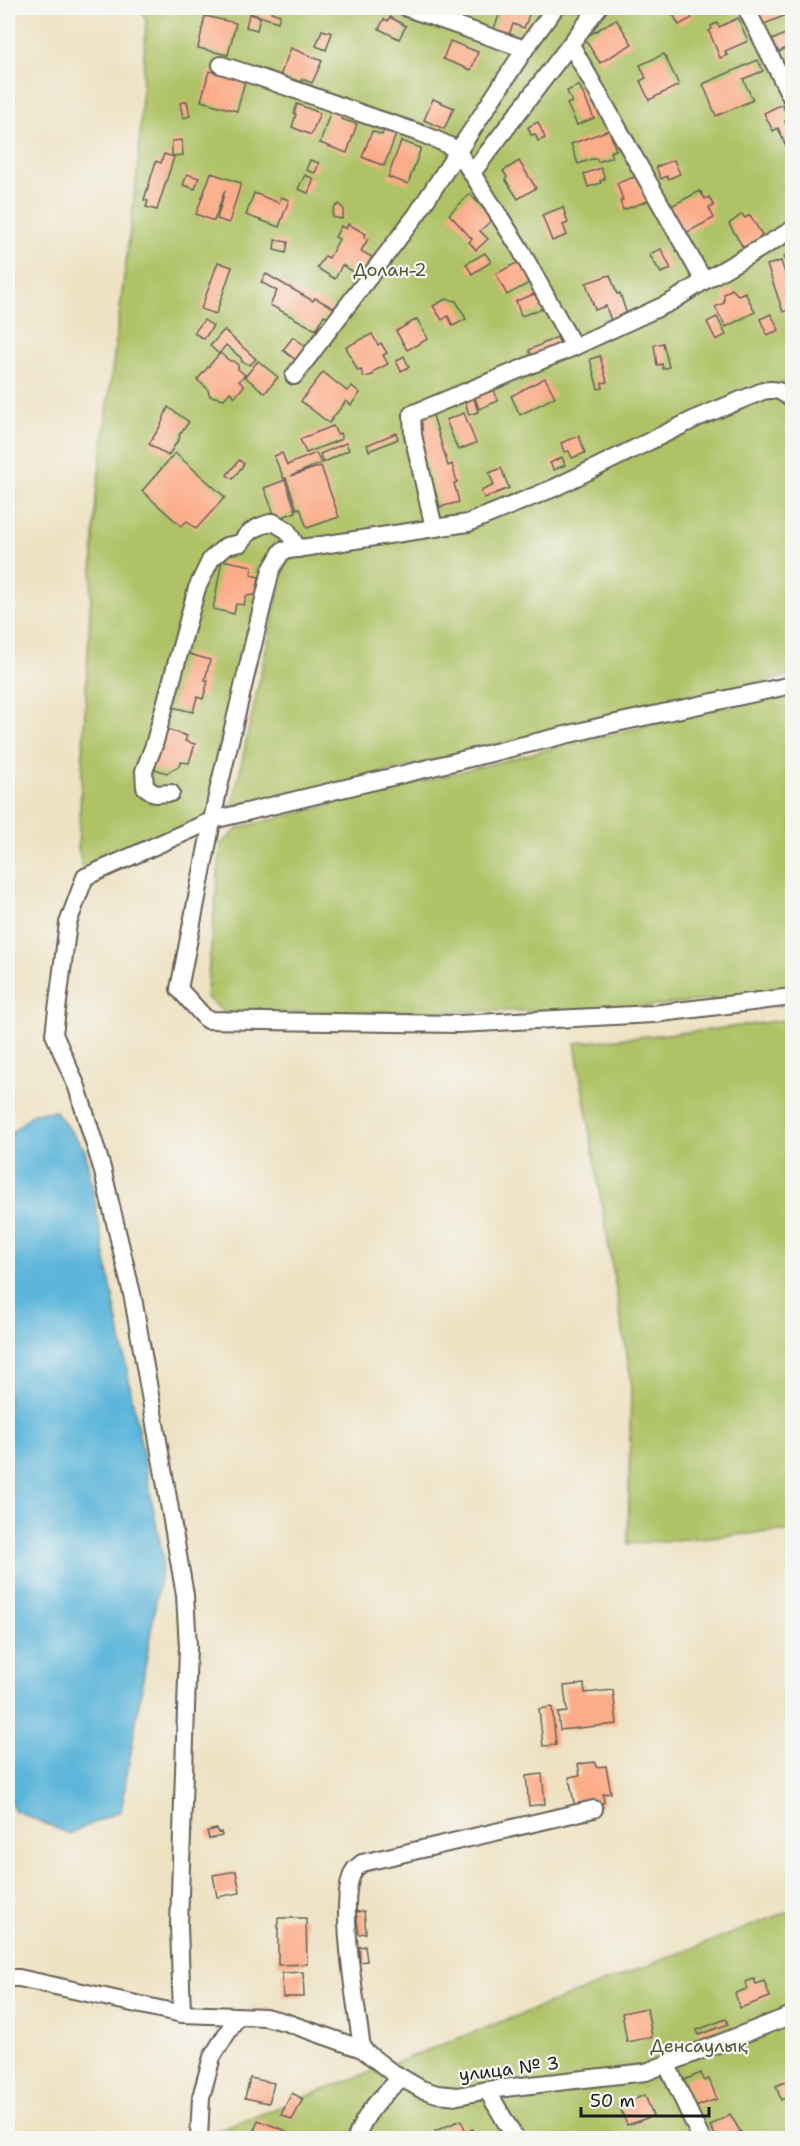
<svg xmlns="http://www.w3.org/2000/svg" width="800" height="2146" viewBox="0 0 800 2146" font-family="'Shantell Sans',sans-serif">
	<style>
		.green { fill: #afc266; stroke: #666f41; stroke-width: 1.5 }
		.water { fill: #5cb5da; stroke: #3c687b; stroke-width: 1.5 }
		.building { fill: #fcac88 }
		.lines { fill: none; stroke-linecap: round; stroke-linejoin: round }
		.minor-casing { stroke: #666156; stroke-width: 20 }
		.minor { stroke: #fff; stroke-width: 16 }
		.labels { text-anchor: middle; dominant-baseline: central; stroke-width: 4.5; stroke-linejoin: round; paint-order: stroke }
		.park-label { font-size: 18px; fill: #4f5636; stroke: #f6f6f2 }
		.street-label { font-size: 18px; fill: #1c1c1c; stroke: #f6f6f2 }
	</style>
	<rect width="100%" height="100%" fill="#f6f6f2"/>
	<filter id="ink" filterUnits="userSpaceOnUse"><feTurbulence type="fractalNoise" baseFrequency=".0167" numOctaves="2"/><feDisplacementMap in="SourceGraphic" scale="12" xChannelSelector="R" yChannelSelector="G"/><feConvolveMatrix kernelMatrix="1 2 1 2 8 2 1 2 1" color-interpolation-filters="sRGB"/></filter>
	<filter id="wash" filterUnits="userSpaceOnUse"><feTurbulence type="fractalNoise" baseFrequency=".008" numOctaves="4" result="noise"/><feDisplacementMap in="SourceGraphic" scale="24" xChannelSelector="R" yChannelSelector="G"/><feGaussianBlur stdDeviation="1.35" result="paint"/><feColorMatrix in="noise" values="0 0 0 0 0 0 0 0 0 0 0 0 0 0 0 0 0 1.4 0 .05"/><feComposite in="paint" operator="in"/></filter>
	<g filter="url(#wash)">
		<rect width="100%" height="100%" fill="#eee2c3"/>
		<g class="green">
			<path d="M142 8H792V400L774 389 468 523 282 551 213 820 85 877 78 848 96 497 138 167 146 21Z"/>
			<path d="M770 394 792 406V675L588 721 373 776 232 807 285 562 295 553 470 525Z"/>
			<path d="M792 691V986L763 993 622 1010 225 1013 206 997 221 844 239 828 546 750Z"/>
			<path d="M792 1019V1530L628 1544 631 1380 575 1043 700 1031Z"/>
			<path d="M792 1910V2138H199Z"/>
		</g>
		<path class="water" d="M55 1111 85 1150 163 1559 121 1811 69 1834 14 1810 8 1792V1136L34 1113Z"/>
		<g id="blocks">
			<g class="building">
				<path d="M251 8H273L271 12 280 15 278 22 250 13Z"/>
				<path d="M502 8H525L531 10 524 28 513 24 508 37 493 31Z"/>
				<path d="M669 8H701L690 14 692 18 679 25Z"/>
				<path d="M758 8H788L791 13 762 25 756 12 759 10Z"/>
				<path d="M249 14 260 17 257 30 246 27Z"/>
				<path d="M205 16 236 23 228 55 198 48Z"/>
				<path d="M390 17 406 26 399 39 379 29 384 19 388 21Z"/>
				<path d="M738 18 748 41 725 51 727 55 720 58 709 31 712 29 711 26 717 23 719 27Z"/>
				<path d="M616 19 632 44 600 63 584 38Z"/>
				<path d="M322 30 332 33 326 50 316 46Z"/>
				<path d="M789 32 792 45 775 54 770 41Z"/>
				<path d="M450 41 478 52 471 70 443 59Z"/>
				<path d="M291 48 322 61 312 83 302 79 300 84 280 76Z"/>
				<path d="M664 54 679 85 649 100 640 81 646 78 640 65Z"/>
				<path d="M758 60 763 71 743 79 753 100 716 116 703 84Z"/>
				<path d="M209 71 245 81 237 111 201 101Z"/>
				<path d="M579 85 594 118 577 125 567 104 572 102 567 91Z"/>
				<path d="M433 99 454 108 444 129 424 120Z"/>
				<path d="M187 101 190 116 183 118 180 103Z"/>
				<path d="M297 104 320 113 311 135 292 127 296 114 294 113Z"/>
				<path d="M782 104 789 119 785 121 792 137V144L786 146 778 128 773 131 764 113Z"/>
				<path d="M331 110 342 114 341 119 357 124 347 153 320 143Z"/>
				<path d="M538 122 545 138 538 141 535 134 531 135 528 127Z"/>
				<path d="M385 127 397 132 384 166 362 157 372 131 382 135Z"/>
				<path d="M609 130 616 150 610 152 612 157 598 162 597 159H592L578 164 571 144Z"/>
				<path d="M182 140 183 155 172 156V141Z"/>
				<path d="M401 141 421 148 408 184 388 177Z"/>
				<path d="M164 154 174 157 157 210 146 207 148 201 144 200 156 161 161 163Z"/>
				<path d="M310 160 319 163 315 173 306 170Z"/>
				<path d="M674 160 680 174 668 179 667 176 661 179 656 167Z"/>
				<path d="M519 161 536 188 518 199 505 179 507 177 503 171Z"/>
				<path d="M601 168 605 179 600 181 601 183 588 187 584 174Z"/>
				<path d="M211 173 241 183 229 223 217 219 225 190 214 221 196 214Z"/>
				<path d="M187 174 199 178 195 189 183 185Z"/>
				<path d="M305 175 314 179 308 193 298 189Z"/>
				<path d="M638 176 641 187 645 185 650 200 623 210 620 201 623 200 617 183Z"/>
				<path d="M700 191 705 199 709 197 714 206 709 208 714 218 684 234 669 207Z"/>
				<path d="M254 193 279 203 281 197 289 200 279 227 246 215Z"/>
				<path d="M470 194 493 219 480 231 488 239 476 250 469 242 472 239 449 214Z"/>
				<path d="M339 204 344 210 342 219 332 217 334 208Z"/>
				<path d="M563 207 568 223 563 225 567 235 552 241 542 215Z"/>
				<path d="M742 214 745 218 750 215 764 238 744 249 729 224Z"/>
				<path d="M348 224 366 234 364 237 368 239 361 251 372 257 361 276 342 265 335 279 317 268 325 256 329 258 339 239 335 237 341 226 346 229Z"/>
				<path d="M275 240 288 242 286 253 274 250Z"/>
				<path d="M661 249 671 269 661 273 649 254Z"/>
				<path d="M485 253 491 262 472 274 466 264Z"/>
				<path d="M789 255 792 272 788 273 784 256Z"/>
				<path d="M522 260 533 281 507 295 496 274Z"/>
				<path d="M781 261 792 295V309L783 312 767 265Z"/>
				<path d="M218 262 232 267 216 314 201 309Z"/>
				<path d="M266 274 313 301 315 298 334 308 329 318 324 315 316 330 270 305 277 291 261 282Z"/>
				<path d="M610 275 617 294 620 293 627 315 611 321 606 306 595 310 586 283Z"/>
				<path d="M732 289 738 295 745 292 755 312 726 327 715 307 724 303V294Z"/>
				<path d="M537 293 542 309 521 316 516 301Z"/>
				<path d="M446 299 456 301 466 319 453 326 448 316 442 320 433 306Z"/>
				<path d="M771 314 779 330 767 335 760 319Z"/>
				<path d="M717 317 726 335 716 340 707 322Z"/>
				<path d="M417 319 428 339 407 350 396 331Z"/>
				<path d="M204 320 213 326 204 339 194 333Z"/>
				<path d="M224 330 256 359 250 365 242 362 241 358 226 345 219 354 210 346Z"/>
				<path d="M372 334 378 345 381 343 387 353 383 355 388 364 374 371 373 375 364 377 361 370 358 371 346 347Z"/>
				<path d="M293 337 308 348 297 361 283 350Z"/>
				<path d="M557 337 560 344 532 357 529 350Z"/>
				<path d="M663 343 669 367 663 369 662 364 657 365 654 345Z"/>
				<path d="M220 353 230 361H233L238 365V369L245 375 239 381 244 386 235 397 230 392 224 399 210 396 207 388 197 380Z"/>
				<path d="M404 356 409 367 401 371 396 361Z"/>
				<path d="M600 356 607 382 602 383 603 388 598 389 590 359Z"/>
				<path d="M258 361 278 377 265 393 245 377Z"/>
				<path d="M323 372 347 391 352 386 360 393 351 405 346 401 329 423 301 401Z"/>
				<path d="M545 378 555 397 520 415 511 396Z"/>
				<path d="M493 387 498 401 479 409 475 398 477 393Z"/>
				<path d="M473 395 478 412 469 415 464 398Z"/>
				<path d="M168 407 189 422 179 435 180 437 168 456 149 444 161 425Z"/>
				<path d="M464 413 476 443 458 450 446 420Z"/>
				<path d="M433 415 448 466 452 464 457 482 454 483 459 502 440 507 419 438 422 430 419 419Z"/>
				<path d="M333 426 337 434 340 433 342 439 306 453 300 439Z"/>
				<path d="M396 433 398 439 369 451 367 445Z"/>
				<path d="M579 436 585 453 572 458 569 451 564 452 561 443Z"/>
				<path d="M346 443 349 450 323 463 320 454Z"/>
				<path d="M175 453 225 497 196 529 187 521 181 526 142 491Z"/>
				<path d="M282 453 287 465 316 453 321 463 291 476 321 466 339 517 307 528 300 508 297 509 286 478 284 479 274 456Z"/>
				<path d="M562 457 565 465 554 470 550 463Z"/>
				<path d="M239 460 244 464 233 479 227 475Z"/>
				<path d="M501 468 509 488 484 498 481 491 494 485 489 473Z"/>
				<path d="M285 480 296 512 276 519 264 488Z"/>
				<path d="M222 560 252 566 251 575 259 577 256 595 246 596 244 605 236 604 234 614 213 609Z"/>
				<path d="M186 653 210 660 205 680 208 681 203 699 197 697 193 712 172 707Z"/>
				<path d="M164 728 187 736 185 741 195 744 189 763 181 762 179 766 167 773 151 768Z"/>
				<path d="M584 1684 585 1693 613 1690 617 1724 560 1730 558 1713 567 1712 564 1686Z"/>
				<path d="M552 1707 556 1745 543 1746 539 1709Z"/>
				<path d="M595 1762 596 1767 606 1766 611 1793 603 1794 604 1803 575 1808 569 1777 580 1775 578 1764Z"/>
				<path d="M542 1774 545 1804 529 1806 526 1776Z"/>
				<path d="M217 1829 218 1833 221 1832 222 1836 209 1839 207 1831Z"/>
				<path d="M236 1871 240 1893 217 1897 213 1875Z"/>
				<path d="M364 1911 366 1933 359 1934 356 1912Z"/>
				<path d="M278 1918H306L307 1964 278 1965Z"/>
				<path d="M365 1946 367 1961 360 1962 359 1947Z"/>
				<path d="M303 1972 304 1997H283L282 1973Z"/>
				<path d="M754 1979 756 1984 764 1981 770 1997 740 2008 735 1993 747 1989 745 1982Z"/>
				<path d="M647 2008 652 2037 627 2042 622 2013Z"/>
				<path d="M726 2019 728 2024 699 2035 697 2030Z"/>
				<path d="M701 2073 704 2081 709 2079 717 2099 695 2107 684 2080Z"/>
				<path d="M250 2078 274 2083 269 2103 245 2098Z"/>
				<path d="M792 2079V2095L781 2100 776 2086Z"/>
				<path d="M292 2093 303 2099 292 2120 281 2114Z"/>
				<path d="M645 2095 653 2116 627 2125 619 2105Z"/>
				<path d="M730 2114 744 2138H717L710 2126Z"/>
				<path d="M258 2120 286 2131 283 2138H252Z"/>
				<path d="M461 2120 466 2132 473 2129 475 2136 469 2138H438L435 2131Z"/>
			</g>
		</g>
	</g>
	<g filter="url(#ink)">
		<use href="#blocks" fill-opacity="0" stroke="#666156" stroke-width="1.5"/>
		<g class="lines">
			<g class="minor-casing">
				<g id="minor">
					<path d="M407 8 525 49"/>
					<path d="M746 8 792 99"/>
					<path d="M571 45 704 281"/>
					<path d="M221 65C270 80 318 98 366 115 397 126 429 134 457 150L519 247 574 347"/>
					<path d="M472 173 598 8"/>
					<path d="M294 376 417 214 525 49 555 8"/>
					<path d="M792 400C782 391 776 388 763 391L699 417 554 488 468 523 282 551 271 570 218 791 179 989 207 1020 459 1024 653 1014 792 997"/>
					<path d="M434 528 413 435 412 414 574 347 671 302 704 281 792 230"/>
					<path d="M171 793 155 794 145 787 144 771 154 745 197 588 211 559 226 546 241 543C248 530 259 526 273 522L287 530 298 549"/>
					<path d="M8 1978H19L182 2014 265 2017 285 2022 362 2049 390 2071 421 2089 437 2094 458 2096 487 2090 646 2072 792 2015"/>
					<path d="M182 2014 179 1926 188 1647 185 1595 133 1298 102 1168 77 1087 54 1034 68 923 85 877 213 820 607 725 792 685"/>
					<path d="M362 2049C358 2013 335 1896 355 1869 357 1867 360 1865 362 1863L594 1809"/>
					<path d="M667 2065 701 2138"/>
					<path d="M487 2090 515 2138"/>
					<path d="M199 2138 201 2097 212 2057 237 2017"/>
					<path d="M356 2138C365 2113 381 2095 402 2078"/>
				</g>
			</g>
			<use href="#minor" class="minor"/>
		</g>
	</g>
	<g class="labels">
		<g class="park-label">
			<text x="390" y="270">Долан-2</text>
			<text x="699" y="2046">Денсаулық</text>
		</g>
		<g class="street-label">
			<text transform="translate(509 2069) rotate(-7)">улица № 3</text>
		</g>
	</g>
	<rect width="800" height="2146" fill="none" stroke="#f6f6f2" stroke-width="30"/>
	<path d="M581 2107v9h128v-9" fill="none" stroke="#1c1c1c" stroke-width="3"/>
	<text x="590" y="2107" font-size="18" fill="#1c1c1c" stroke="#f6f6f2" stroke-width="4.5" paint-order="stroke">50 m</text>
</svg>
